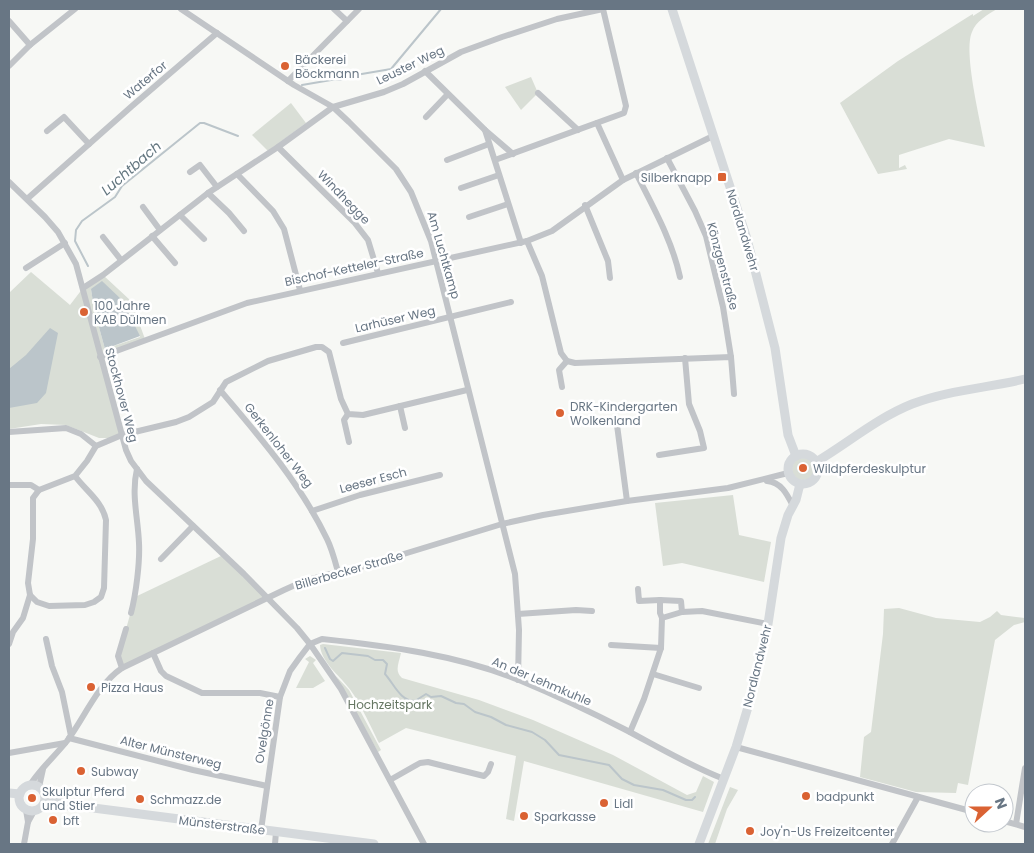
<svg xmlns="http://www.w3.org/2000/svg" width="1034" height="853" viewBox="0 0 1034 853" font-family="Poppins,sans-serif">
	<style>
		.green { fill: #d9ded6; fill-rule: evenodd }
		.water { fill: #bbc5ca }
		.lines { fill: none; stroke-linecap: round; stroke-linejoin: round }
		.stream { stroke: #bbc5ca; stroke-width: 2 }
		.street { stroke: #c1c4c8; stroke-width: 6 }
		.secondary { stroke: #d5d9dc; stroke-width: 9 }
		.poi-dot { fill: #da6233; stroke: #fff; stroke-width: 2 }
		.labels { text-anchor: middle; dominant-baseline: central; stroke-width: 5; stroke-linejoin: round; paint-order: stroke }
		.poi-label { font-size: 12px; fill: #687684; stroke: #fff; text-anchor: start }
		.street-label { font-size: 12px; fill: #687684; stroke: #fff }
		.park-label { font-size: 12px; fill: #667763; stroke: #fff }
		.water-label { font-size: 14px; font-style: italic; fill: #647780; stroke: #fff }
	</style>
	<rect width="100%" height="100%" fill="#f7f8f5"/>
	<g class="green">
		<path d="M984 9H997C987 15 976 21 972 32 963 52 981 123 985 147L949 139 899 155V168L905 165 907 169 878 174 840 103 898 61 971 15 973 14V16Z"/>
		<path d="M531 77 538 93 521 110 505 87Z"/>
		<path d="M291 103 306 123 268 151 252 135Z"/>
		<path d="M31 272 70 305 83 288 103 275 131 301 145 339 100 357 122 435 110 438H99L66 425 41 424 9 429V293ZM91 289 140 336V337L105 349 94 309Z"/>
		<circle cx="803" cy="469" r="11"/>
		<path d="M733 495 739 535 771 542 764 582 682 563 663 566 655 503Z"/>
		<path d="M223 555 267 599 122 668 119 663 126 629 135 597Z"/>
		<path d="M899 608 936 618 980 622 990 617 997 611 1001 615 1025 618V622L1014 625 995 640 968 785 958 783 956 793 916 792 860 777 864 737 871 732 883 634 884 609Z"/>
		<path d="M323 644 401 653C399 663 394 671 402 678L479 700 533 720 613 755 687 795 696 792 703 776 714 782 703 812 524 761 514 821 506 819 516 756 406 728 379 743C371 727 359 700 348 687 339 675 321 662 320 645Z"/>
		<path d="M310 656 316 660 313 663 325 681 313 688H296L309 662 305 659Z"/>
		<path d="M336 676 349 690 381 750 378 752Z"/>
		<path d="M730 787 738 790 727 809 715 844H708Z"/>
	</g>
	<g class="water">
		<path d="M102 281 122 300 140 336 105 349 94 309 91 289Z"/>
		<path d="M50 328 58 333 46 393 37 403 9 408V369L26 355Z"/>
	</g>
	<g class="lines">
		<g class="stream">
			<path d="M302 85 337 79 340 80 350 76 391 69 441 9"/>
			<path d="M88 266 75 241 76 230 82 221 115 197 122 186 200 123H204L238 136"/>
			<path d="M325 648 330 659 333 661 342 653 368 656 375 660H383L387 664 385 674C394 684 400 701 415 701L426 694 431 697 441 696 456 703 464 704 475 712 491 717 506 725 532 732 545 740 559 755 609 765 622 779 634 785 663 790 686 800H692L695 797"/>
		</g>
		<g class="street">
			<path d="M181 9 294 85 333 107 349 122 396 169 411 192 431 241 515 574 519 630 518 680"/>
			<path d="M334 9 347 21"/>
			<path d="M9 21 30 45"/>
			<path d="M9 66 30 45 75 9"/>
			<path d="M425 71 485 130 513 154"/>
			<path d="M288 81 359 9"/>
			<path d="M538 93 578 130"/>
			<path d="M426 117 447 95"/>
			<path d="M597 123 623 180"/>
			<path d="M485 130 521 243"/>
			<path d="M47 131 64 117 89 144"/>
			<path d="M278 147 354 222 368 240 378 273"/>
			<path d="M667 158 695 211 706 236 723 307 731 357"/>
			<path d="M447 160 489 144"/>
			<path d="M495 160 624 113 626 106 603 9"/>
			<path d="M190 172 200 165 217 187"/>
			<path d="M636 173C653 207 672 240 680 277"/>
			<path d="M237 174 273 211 284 229 300 290"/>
			<path d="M9 182 45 217 58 232 76 264 126 450 131 461 146 481 244 574 297 628 310 644 341 689 424 844"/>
			<path d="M461 188 499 175"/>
			<path d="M208 193 229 213 244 231"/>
			<path d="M27 199 132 106 217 33"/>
			<path d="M585 205 608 261 610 278"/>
			<path d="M143 207 160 230"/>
			<path d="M180 215 204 239"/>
			<path d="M469 217 508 204"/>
			<path d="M152 236 175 263"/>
			<path d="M103 237 121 260"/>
			<path d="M527 241 542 276 561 353 567 361 575 363 731 357 734 394"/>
			<path d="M26 268 65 243"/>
			<path d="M83 288 103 275 208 193 278 147 333 107 384 92 403 84 461 52 502 37 557 19 603 9"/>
			<path d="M343 343 511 302"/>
			<path d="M100 357 247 303 527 241 552 231 623 180 713 136"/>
			<path d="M562 387 559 370 567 361"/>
			<path d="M220 390C260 437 300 483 327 539 332 549 335 561 338 572"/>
			<path d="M400 406 405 428"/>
			<path d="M348 414 344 420 349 442"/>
			<path d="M617 425 627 501"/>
			<path d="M9 432 66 428 81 434 96 446"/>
			<path d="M659 455 704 448 700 431 689 404 685 358"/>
			<path d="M75 476C86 491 102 501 106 520L104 588 101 597 94 602 85 605 49 606 37 602 30 595 28 583 33 539V498L39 490 75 476 87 461 96 446 122 435 176 422 189 417 213 402 226 382 268 361 316 347H322L329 352 341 399 348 414 363 415 467 390"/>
			<path d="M767 481C781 482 787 494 793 506"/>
			<path d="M9 485H31L39 490"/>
			<path d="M312 511 360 495 440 475"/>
			<path d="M161 559 193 526"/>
			<path d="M638 589 639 601 660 600"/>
			<path d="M131 613C136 594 140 562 139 543 138 518 131 494 137 469"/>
			<path d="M518 614 576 610 592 611"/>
			<path d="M662 618 660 613V600L681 601 682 612"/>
			<path d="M46 639 52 666 62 692 71 736"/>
			<path d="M9 644 13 632 23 618 30 595"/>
			<path d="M611 645 661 648"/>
			<path d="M153 653 161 671 166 676 202 693H260L280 697"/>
			<path d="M122 668 118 656 126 629"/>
			<path d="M653 674 699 688"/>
			<path d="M630 732 644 699 661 648 662 618 682 612 702 611 768 624"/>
			<path d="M69 738 193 770 267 786"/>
			<path d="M736 747 974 812"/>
			<path d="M9 753 65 743"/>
			<path d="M390 780 420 763 428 762 484 776 488 772 491 764"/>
			<path d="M30 785C40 769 55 756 67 741 85 717 97 685 122 668L284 590 304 581 338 572 348 571 502 524 543 515 627 501 728 488 788 473"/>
			<path d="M39 787 43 769"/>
			<path d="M26 810 28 822"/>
			<path d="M1004 821 1025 827"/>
			<path d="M1016 824 1025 768"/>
			<path d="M261 830 280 697 290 671 300 657 310 644 322 639C389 646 457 655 519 680 555 695 591 712 626 730 658 747 690 766 724 779"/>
			<path d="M24 844 28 822 34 811"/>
			<path d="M275 844 276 832"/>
			<path d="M892 844 918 797"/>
		</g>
		<g class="secondary">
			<path d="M672 9 747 239 775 348 788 435 796 456"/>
			<circle cx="803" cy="469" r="15"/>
			<path d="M816 462C848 443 877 418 912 404 948 390 988 388 1025 379"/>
			<circle cx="32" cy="798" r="13"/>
			<path d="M9 793 20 794"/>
			<path d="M45 797 70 805 374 844"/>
			<path d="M42 807H63L70 805"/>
			<path d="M699 844 736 747 748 707 768 624 781 538 788 515 796 500 800 484"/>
		</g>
	</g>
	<g class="poi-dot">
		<circle cx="285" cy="66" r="5"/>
		<rect x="717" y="172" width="10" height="10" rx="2.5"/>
		<circle cx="84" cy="312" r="5"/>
		<circle cx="560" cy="413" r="5"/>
		<circle cx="803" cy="468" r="5"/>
		<circle cx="91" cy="687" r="5"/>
		<circle cx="81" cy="771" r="5"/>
		<circle cx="806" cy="796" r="5"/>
		<circle cx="32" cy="798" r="5"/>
		<circle cx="140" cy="799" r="5"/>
		<circle cx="604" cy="803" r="5"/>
		<circle cx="524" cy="816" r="5"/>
		<circle cx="53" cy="820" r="5"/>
		<circle cx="750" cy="831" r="5"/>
	</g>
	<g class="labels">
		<g class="poi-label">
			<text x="295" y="59">Bäckerei<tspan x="295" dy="14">Böckmann</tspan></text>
			<text x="712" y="177" text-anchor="end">Silberknapp</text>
			<text x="94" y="305">100 Jahre<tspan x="94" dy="14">KAB Dülmen</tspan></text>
			<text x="570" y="406">DRK-Kindergarten<tspan x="570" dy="14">Wolkenland</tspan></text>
			<text x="813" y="468">Wildpferdeskulptur</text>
			<text x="101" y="687">Pizza Haus</text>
			<text x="91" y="771">Subway</text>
			<text x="42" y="791">Skulptur Pferd<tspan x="42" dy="14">und Stier</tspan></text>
			<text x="816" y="796">badpunkt</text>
			<text x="150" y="799">Schmazz.de</text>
			<text x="614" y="803">Lidl</text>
			<text x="534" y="816">Sparkasse</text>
			<text x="63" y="820">bft</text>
			<text x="760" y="831">Joy'n-Us Freizeitcenter</text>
		</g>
		<g class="street-label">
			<text transform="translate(410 65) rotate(-26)">Leuster Weg</text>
			<text transform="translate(145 80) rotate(-40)">Waterfor</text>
			<text transform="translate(344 197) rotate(46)">Windhegge</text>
			<text transform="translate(743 230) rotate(73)">Nordlandwehr</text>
			<text transform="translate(444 255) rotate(74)">Am Luchtkamp</text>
			<text transform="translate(723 266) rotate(75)">Könzgenstraße</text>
			<text transform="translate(354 267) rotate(-12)">Bischof-Ketteler-Straße</text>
			<text transform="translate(395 319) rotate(-13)">Larhüser Weg</text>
			<text transform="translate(122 395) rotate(75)">Stockhover Weg</text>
			<text transform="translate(279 445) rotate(52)">Gerkenloher Weg</text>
			<text transform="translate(373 480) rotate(-15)">Leeser Esch</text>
			<text transform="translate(349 570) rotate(-16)">Billerbecker Straße</text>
			<text transform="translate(757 666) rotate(-76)">Nordlandwehr</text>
			<text transform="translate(542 681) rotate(23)">An der Lehmkuhle</text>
			<text transform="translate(264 731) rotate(-81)">Ovelgönne</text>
			<text transform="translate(171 752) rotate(14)">Alter Münsterweg</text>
			<text transform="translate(222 825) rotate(7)">Münsterstraße</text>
		</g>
		<g class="park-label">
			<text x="390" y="704">Hochzeitspark</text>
		</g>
		<g class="water-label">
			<text transform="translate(131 168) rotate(-41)">Luchtbach</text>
		</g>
	</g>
	<rect width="1034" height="853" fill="none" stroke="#687684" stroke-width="20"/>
	<g transform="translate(989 808) rotate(69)"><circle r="24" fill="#ffffff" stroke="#c3c8ce"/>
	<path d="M0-4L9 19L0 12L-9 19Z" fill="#da6233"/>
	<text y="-8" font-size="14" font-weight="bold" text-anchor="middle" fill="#687684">N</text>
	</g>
</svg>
